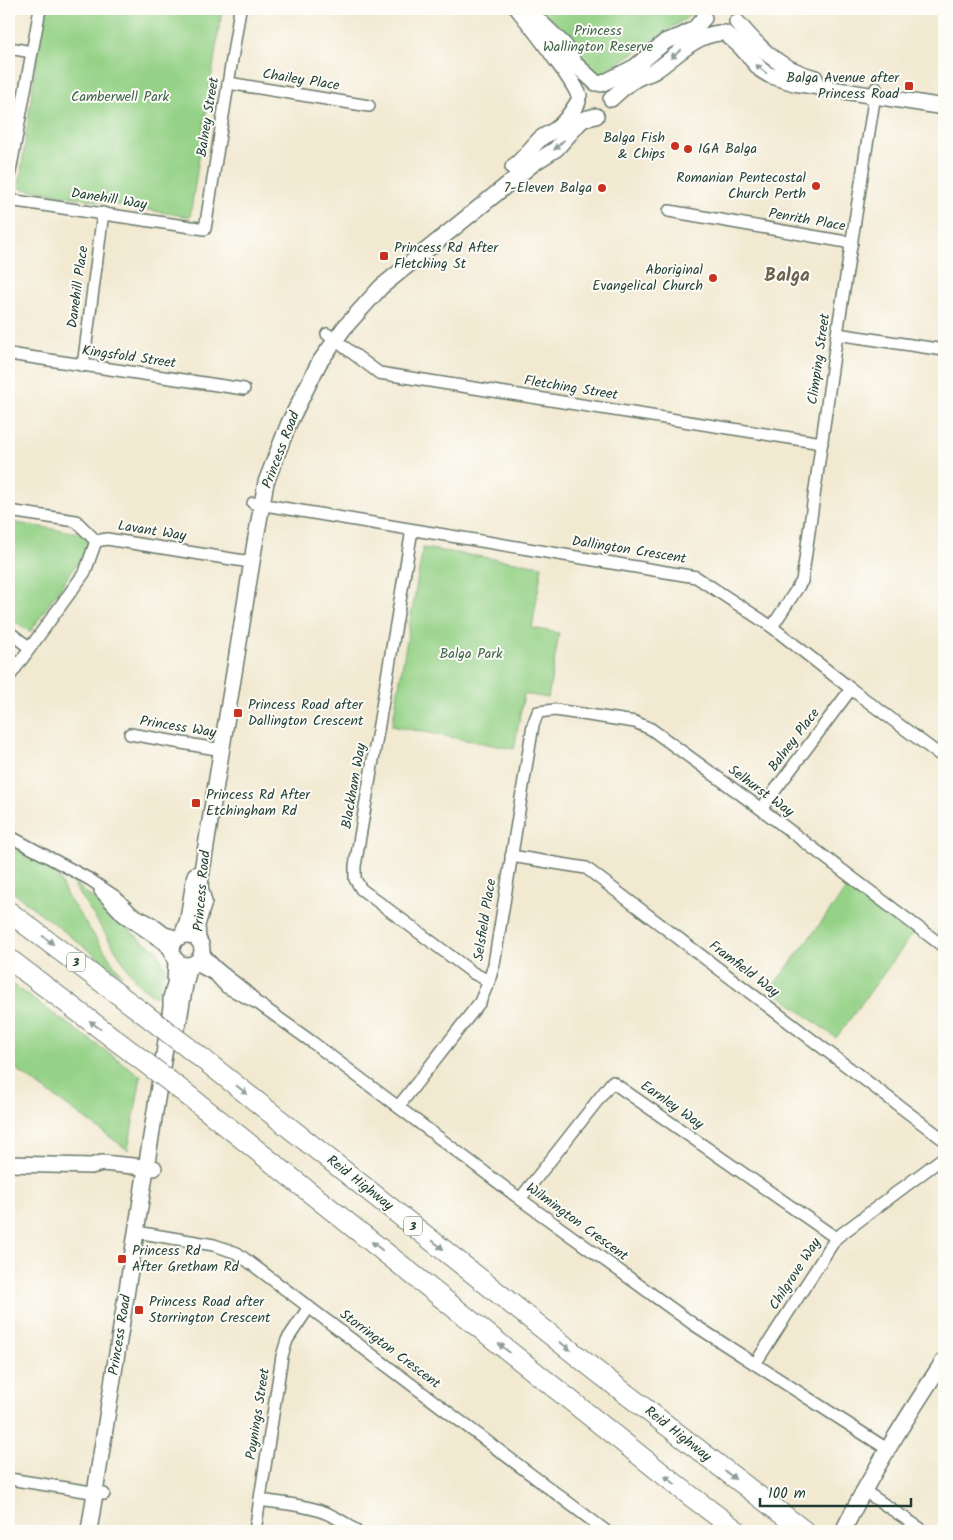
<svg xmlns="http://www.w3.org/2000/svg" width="953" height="1540" viewBox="0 0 953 1540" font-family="Kalam,sans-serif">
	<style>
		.green { fill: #95d287; stroke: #5a885e }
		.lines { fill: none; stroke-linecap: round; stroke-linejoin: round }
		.street-casing { stroke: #69796b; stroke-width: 14 }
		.secondary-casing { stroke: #69796b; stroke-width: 18 }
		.highway-casing { stroke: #69796b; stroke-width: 22 }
		.street { stroke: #fff; stroke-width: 11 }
		.secondary { stroke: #fff; stroke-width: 15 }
		.highway { stroke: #fff; stroke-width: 20 }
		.highway-bridge-casing { stroke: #69796b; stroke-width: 22; stroke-linecap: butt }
		.highway-bridge { stroke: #fff; stroke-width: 20 }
		.oneway { fill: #8f9e9a }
		.poi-dot { fill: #c8321e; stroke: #fdfcf7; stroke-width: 2 }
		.labels { text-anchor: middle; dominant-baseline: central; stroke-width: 4; stroke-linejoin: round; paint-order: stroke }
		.shield { fill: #fdfcf7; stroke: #62766e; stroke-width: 1 }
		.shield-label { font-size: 12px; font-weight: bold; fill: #1f3d34 }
		.park-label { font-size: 14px; fill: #3c6249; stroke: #fdfcf7 }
		.poi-label { font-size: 14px; fill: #1f3d34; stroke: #fdfcf7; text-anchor: start }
		.street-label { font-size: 14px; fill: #1f3d34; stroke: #fdfcf7 }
		.district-label { font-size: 19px; font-weight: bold; fill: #69624e; stroke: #fdfcf7 }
	</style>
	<rect width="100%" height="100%" fill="#fdfcf7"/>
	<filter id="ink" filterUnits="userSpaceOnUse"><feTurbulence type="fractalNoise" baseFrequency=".02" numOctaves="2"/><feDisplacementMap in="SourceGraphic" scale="10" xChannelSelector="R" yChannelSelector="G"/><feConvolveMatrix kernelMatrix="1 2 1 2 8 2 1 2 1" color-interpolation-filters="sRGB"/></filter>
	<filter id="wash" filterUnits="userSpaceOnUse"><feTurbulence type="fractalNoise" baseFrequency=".0096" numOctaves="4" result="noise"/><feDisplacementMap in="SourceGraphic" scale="20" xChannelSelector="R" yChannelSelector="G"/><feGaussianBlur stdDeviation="1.12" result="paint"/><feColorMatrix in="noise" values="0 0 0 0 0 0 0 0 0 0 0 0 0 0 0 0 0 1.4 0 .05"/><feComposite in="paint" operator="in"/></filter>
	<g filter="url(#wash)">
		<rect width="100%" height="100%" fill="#f2e9d1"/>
		<g class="green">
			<path d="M43 9H222L190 217 19 188Z"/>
			<path d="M534 9H695L691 15 591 81Z"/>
			<path d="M9 522 85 534 89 546 30 632 9 617Z"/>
			<path d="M423 548 542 566 532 628 559 633 548 698 524 694 514 749 392 726Z"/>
			<path d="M9 833 54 867 67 896 122 976 9 889Z"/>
			<path d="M70 879 141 940 157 950 166 970 156 997 137 983Z"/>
			<path d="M850 884 915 931 836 1038 771 989Z"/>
			<path d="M9 982 141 1076 128 1150 9 1064Z"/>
		</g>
	</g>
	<g filter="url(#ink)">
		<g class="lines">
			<g class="street-casing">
				<g id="street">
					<path d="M9 48 32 52"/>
					<path d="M228 83 369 106"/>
					<path d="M9 177 40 9"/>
					<path d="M9 200 205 229 240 9"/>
					<path d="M669 211 852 243"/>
					<path d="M327 334 379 373 822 443"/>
					<path d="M837 334 944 350"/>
					<path d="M9 354 244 389"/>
					<path d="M83 366 103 213"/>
					<path d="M253 503 696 577 772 627 851 689 944 758"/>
					<path d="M9 511 76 521 96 541"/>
					<path d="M412 530 355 866V879L361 889 473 973 489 981"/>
					<path d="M772 627 802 581 837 334 876 88"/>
					<path d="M9 632 30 648"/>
					<path d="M9 677 85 572 96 541 107 539 244 561"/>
					<path d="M130 734 222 750"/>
					<path d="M761 809 851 689"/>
					<path d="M9 836 89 879 116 897 132 913 152 923 165 933 179 937"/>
					<path d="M511 856 586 868 944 1140"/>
					<path d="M100 891 123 916 164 944 172 953"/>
					<path d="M202 951C216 972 236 980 253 998"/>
					<path d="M194 964 215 975 226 987 259 1004 312 1042 520 1199 693 1324 887 1449"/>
					<path d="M398 1107 480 1002 489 981 494 964 533 725 538 712 555 710 635 722 651 729 761 809 944 947"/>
					<path d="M520 1199 612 1082 836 1238"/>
					<path d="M136 1232 214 1245 237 1253 606 1531"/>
					<path d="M755 1364 836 1238 944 1157"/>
					<path d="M9 1479 104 1494"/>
					<path d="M863 1490 924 1531"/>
					<path d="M260 1500C299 1506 323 1505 356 1531"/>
					<path d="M255 1531 282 1356 287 1340 309 1307"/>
				</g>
			</g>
			<g class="secondary-casing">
				<g id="secondary">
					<path d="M518 9C530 24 542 39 553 55 563 69 572 80 579 95"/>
					<path d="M536 18 564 45 574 63 596 83"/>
					<path d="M737 22C761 50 778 68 815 78"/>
					<path d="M725 33 740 46 761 70 769 75 794 83 944 107"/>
					<path d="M601 84 635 67 666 41 681 36 694 29 704 18"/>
					<path d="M611 99C621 90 629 81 642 76 647 74 652 73 656 70 677 56 693 36 719 33"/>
					<path d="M513 167C525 158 529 150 538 141 543 135 549 134 555 130 565 123 572 112 578 102"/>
					<circle cx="187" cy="950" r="15"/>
					<path d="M182 936 188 919 195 875"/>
					<path d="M198 940 197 925 204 902 200 887 201 877 255 543 266 482 289 423 319 363 344 328 381 287 534 163 556 149 580 122 584 119 596 116"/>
					<path d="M178 1025 185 985 190 965"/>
					<path d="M9 1164 91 1166 102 1163 154 1168"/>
					<path d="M89 1531 165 1048 171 1007V998L175 984 176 960"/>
					<path d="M843 1531C872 1471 908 1416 944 1360"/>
				</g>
			</g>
			<g class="highway-casing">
				<g id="highway">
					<path d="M9 912 143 1013"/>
					<path d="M9 959 134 1054"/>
					<path d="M204 1060 595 1370 804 1531"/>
					<path d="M190 1097 688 1494 737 1531"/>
				</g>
			</g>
			<use href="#street" class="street"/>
			<use href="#secondary" class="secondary"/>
			<use href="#highway" class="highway"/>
			<g class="highway-bridge-casing">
				<g id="highway-bridge">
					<path d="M143 1013 204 1060"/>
					<path d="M134 1054 190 1097"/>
				</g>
			</g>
			<use href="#highway-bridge" class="highway-bridge"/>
		</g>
		<defs><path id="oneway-solid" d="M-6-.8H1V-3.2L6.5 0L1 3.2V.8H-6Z" transform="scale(1.25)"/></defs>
		<g class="oneway">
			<use href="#oneway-solid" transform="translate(676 54) rotate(141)"/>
			<use href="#oneway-solid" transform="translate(761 69) rotate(-140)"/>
			<use href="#oneway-solid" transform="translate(559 145) rotate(136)"/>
			<use href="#oneway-solid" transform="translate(48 940) rotate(37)"/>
			<use href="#oneway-solid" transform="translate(95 1025) rotate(-143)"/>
			<use href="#oneway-solid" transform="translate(242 1090) rotate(38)"/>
			<use href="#oneway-solid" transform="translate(438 1245) rotate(38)"/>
			<use href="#oneway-solid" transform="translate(377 1246) rotate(-141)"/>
			<use href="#oneway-solid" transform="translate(565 1346) rotate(38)"/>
			<use href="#oneway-solid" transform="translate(504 1348) rotate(-141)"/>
			<use href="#oneway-solid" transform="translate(730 1475) rotate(38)"/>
			<use href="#oneway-solid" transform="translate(670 1480) rotate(-141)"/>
		</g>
	</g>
	<g class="poi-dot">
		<rect x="904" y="81" width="10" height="10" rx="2.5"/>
		<circle cx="675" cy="146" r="5"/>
		<circle cx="688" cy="149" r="5"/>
		<circle cx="816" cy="186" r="5"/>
		<circle cx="602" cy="188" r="5"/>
		<rect x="379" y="251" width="10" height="10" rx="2.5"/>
		<circle cx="713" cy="278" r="5"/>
		<rect x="233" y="708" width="10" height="10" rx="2.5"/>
		<rect x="191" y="798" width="10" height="10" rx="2.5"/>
		<rect x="117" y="1254" width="10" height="10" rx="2.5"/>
		<rect x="134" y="1305" width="10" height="10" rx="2.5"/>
	</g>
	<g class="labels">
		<g class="shield">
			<rect x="67" y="952.5" width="18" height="19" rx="4"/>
			<rect x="404" y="1216.5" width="18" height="19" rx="4"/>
		</g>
		<g class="shield-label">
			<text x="76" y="962">3</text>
			<text x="413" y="1226">3</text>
		</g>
		<g class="park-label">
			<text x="598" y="31">Princess<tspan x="598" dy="16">Wallington Reserve</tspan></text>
			<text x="120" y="97">Camberwell Park</text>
			<text x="471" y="654">Balga Park</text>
		</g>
		<g class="poi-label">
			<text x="899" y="78" text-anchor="end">Balga Avenue after<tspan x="899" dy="16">Princess Road</tspan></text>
			<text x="665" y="138" text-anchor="end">Balga Fish<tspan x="665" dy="16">&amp; Chips</tspan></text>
			<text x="698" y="149">IGA Balga</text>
			<text x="806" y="178" text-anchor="end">Romanian Pentecostal<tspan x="806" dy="16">Church Perth</tspan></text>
			<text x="592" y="188" text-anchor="end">7-Eleven Balga</text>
			<text x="394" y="248">Princess Rd After<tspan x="394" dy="16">Fletching St</tspan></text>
			<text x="703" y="270" text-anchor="end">Aboriginal<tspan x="703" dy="16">Evangelical Church</tspan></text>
			<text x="248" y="705">Princess Road after<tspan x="248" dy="16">Dallington Crescent</tspan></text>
			<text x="206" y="795">Princess Rd After<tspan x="206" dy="16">Etchingham Rd</tspan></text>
			<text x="132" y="1251">Princess Rd<tspan x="132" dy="16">After Gretham Rd</tspan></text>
			<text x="149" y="1302">Princess Road after<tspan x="149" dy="16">Storrington Crescent</tspan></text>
		</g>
		<g class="street-label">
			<text transform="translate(301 80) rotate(9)">Chailey Place</text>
			<text transform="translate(208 117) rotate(-81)">Balney Street</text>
			<text transform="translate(109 199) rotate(9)">Danehill Way</text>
			<text transform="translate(807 220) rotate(10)">Penrith Place</text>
			<text transform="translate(78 287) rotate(-82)">Danehill Place</text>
			<text transform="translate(129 357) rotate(8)">Kingsfold Street</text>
			<text transform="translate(819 359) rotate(-82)">Climping Street</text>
			<text transform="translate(571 388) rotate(9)">Fletching Street</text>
			<text transform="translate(281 450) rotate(-69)">Princess Road</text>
			<text transform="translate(152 531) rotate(9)">Lavant Way</text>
			<text transform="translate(629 550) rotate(9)">Dallington Crescent</text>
			<text transform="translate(178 727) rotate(9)">Princess Way</text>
			<text transform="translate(794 740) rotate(-53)">Balney Place</text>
			<text transform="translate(354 786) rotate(-80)">Blackham Way</text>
			<text transform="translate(761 791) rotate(36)">Selhurst Way</text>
			<text transform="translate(202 891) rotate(-85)">Princess Road</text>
			<text transform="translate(485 920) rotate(-81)">Selsfield Place</text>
			<text transform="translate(744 969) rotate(37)">Framfield Way</text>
			<text transform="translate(672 1105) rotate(35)">Earnley Way</text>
			<text transform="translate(360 1183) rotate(38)">Reid Highway</text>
			<text transform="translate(577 1222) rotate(36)">Wilmington Crescent</text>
			<text transform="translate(795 1274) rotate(-57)">Chilgrove Way</text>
			<text transform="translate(120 1335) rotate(-81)">Princess Road</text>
			<text transform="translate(390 1349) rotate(37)">Storrington Crescent</text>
			<text transform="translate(258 1414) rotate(-81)">Poynings Street</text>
			<text transform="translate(678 1434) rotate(38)">Reid Highway</text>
		</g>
		<g class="district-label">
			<text x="787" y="276">Balga</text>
		</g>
	</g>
	<rect width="953" height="1540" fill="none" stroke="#fdfcf7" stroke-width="30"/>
	<path d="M760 1498v8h151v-8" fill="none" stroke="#1f3d34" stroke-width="2.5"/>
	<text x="768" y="1498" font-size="15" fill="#1f3d34" stroke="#fdfcf7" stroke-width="4" paint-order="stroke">100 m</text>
</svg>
